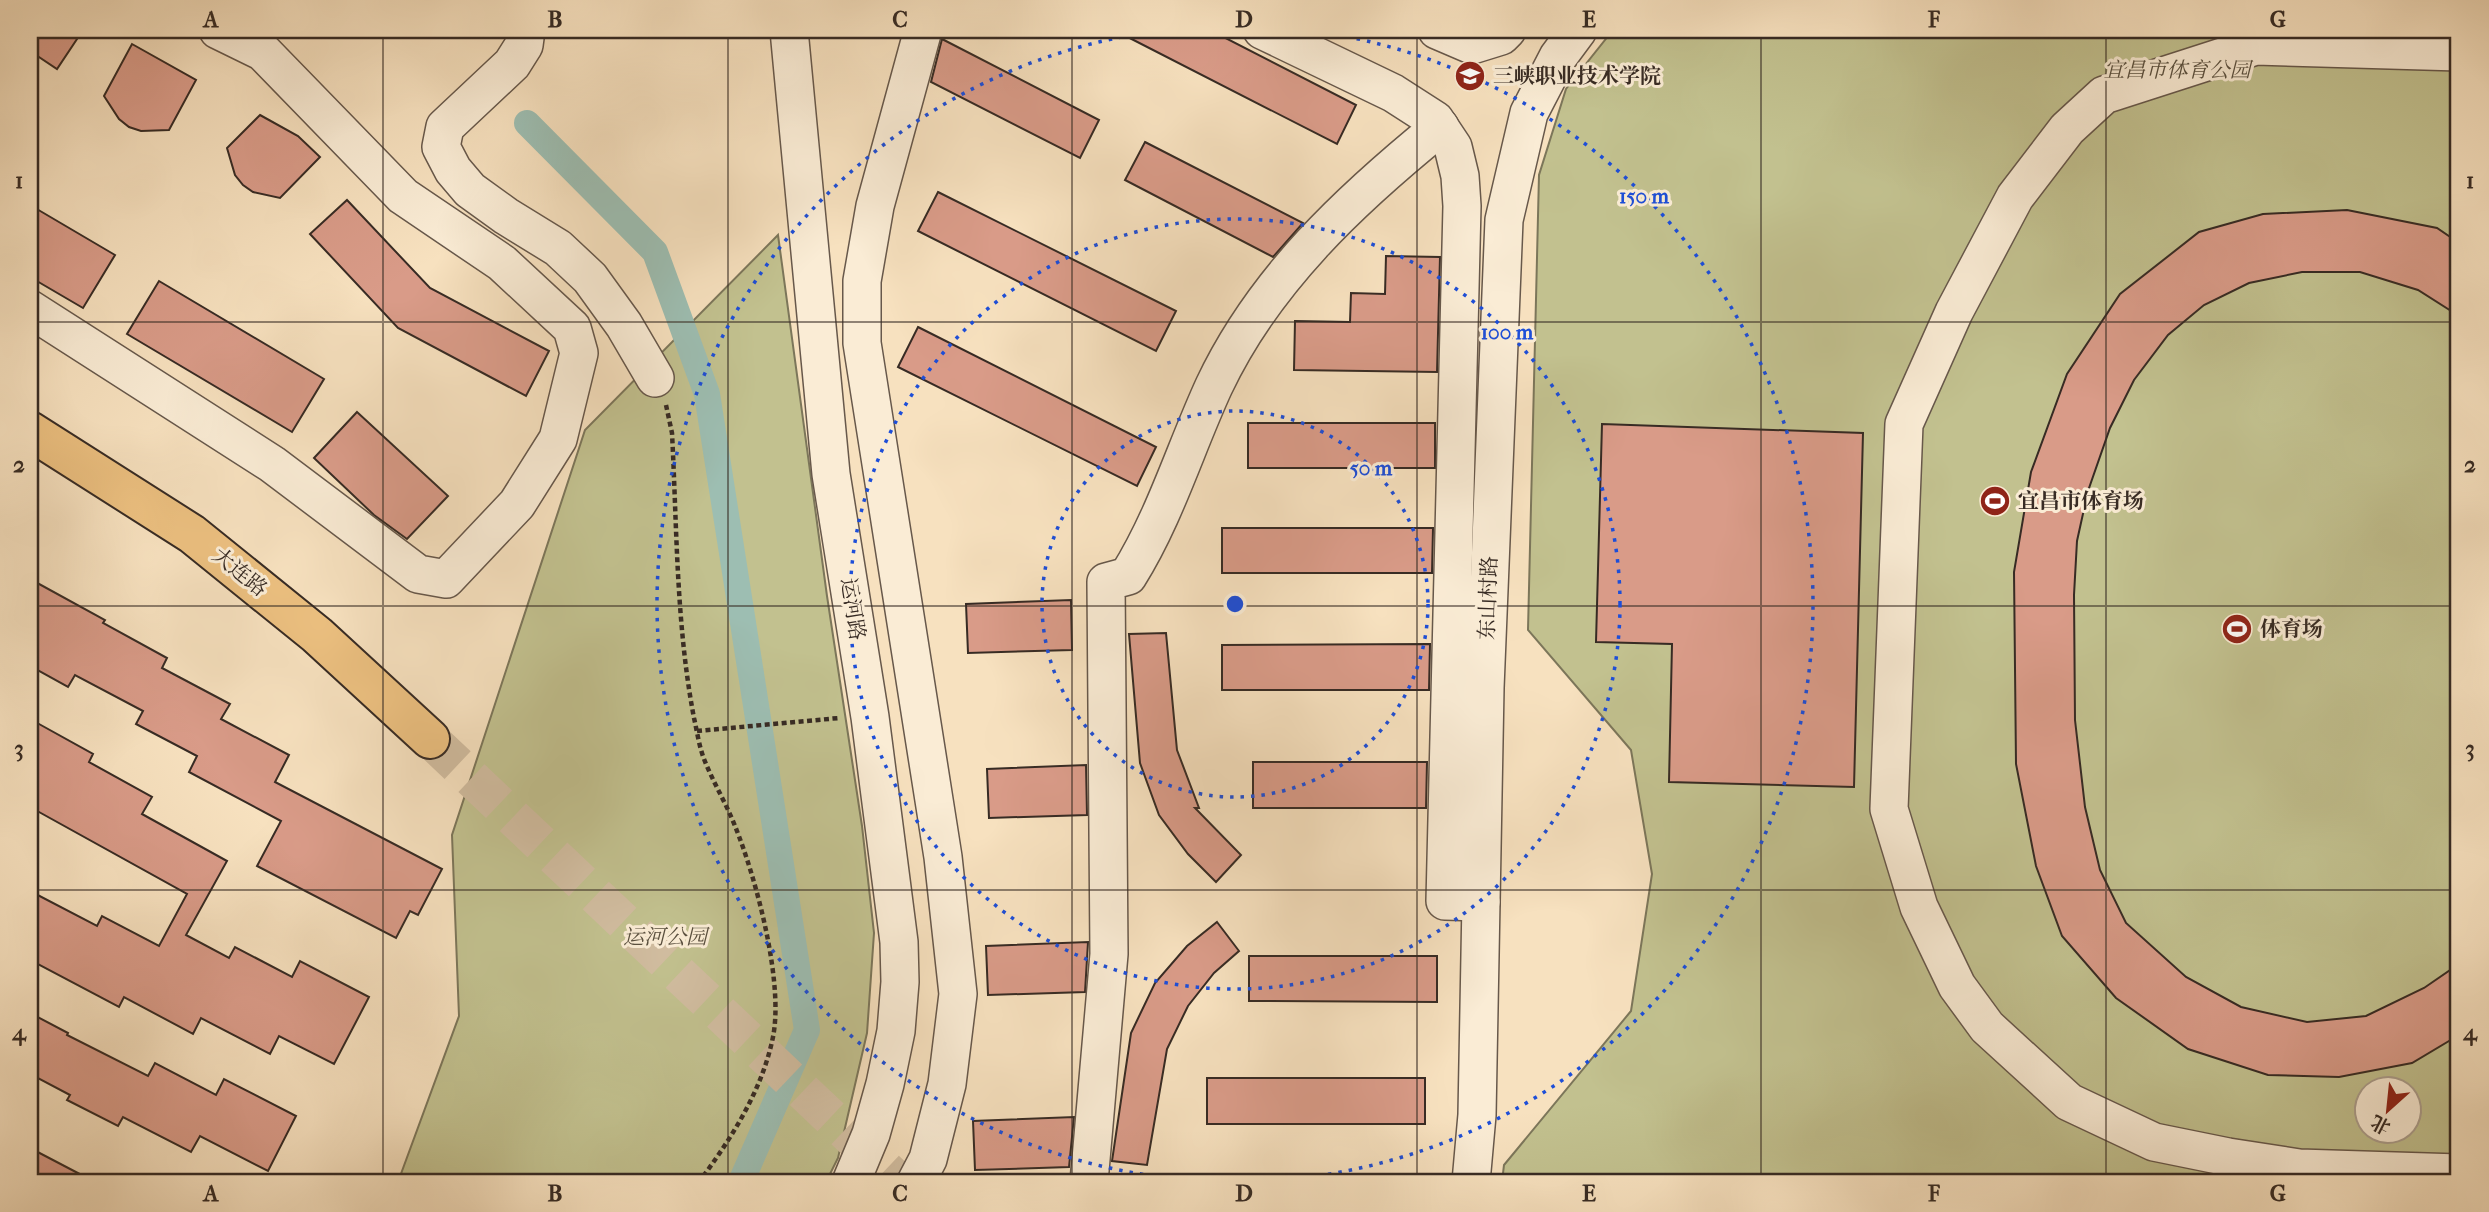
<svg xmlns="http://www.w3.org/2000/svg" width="2489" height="1212" viewBox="0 0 2489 1212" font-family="'IM FELL French Canon','Noto Serif SC',serif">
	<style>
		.green { fill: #c2c18f; stroke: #7c765a; stroke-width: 2; fill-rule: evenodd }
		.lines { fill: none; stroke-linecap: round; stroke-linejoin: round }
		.canal { stroke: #9dbeb2; stroke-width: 26 }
		.building { fill: #d99b88; stroke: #372b24; stroke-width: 2 }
		.major-tunnel { stroke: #d1bda0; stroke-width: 38; stroke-dasharray: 38 19; stroke-linecap: butt }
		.minor-casing { stroke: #67584b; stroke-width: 40 }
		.major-casing { stroke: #372b24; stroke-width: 42 }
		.path { stroke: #372b24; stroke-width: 4.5; stroke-dasharray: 5 3.5; stroke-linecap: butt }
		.minor { stroke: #faecd5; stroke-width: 37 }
		.major { stroke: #ecc080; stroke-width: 38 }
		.grid { fill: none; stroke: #372b24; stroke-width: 2; stroke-opacity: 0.55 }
		.ring { fill: none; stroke: #1d4ed8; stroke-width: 3.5; stroke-dasharray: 3.5 7 }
		.labels { text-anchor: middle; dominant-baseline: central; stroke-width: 6; stroke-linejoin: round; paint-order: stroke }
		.park-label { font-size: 21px; font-style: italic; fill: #5a503f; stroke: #faecd5 }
		.poi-label { font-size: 21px; font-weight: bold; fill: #372b24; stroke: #faecd5; text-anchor: start }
		.street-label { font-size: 21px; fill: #372b24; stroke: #faecd5 }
		.centre { fill: #1d4ed8; stroke: #faecd5; stroke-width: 3.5 }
		.ring-label { font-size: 21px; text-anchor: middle; font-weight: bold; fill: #1d4ed8; stroke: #faecd5; stroke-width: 6; stroke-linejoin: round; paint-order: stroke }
		.neatline { fill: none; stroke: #372b24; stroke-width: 2.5 }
		.grid-label { font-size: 23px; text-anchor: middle; font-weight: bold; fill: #372b24 }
	</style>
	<rect width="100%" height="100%" fill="#f7e1bf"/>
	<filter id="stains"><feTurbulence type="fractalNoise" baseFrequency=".00286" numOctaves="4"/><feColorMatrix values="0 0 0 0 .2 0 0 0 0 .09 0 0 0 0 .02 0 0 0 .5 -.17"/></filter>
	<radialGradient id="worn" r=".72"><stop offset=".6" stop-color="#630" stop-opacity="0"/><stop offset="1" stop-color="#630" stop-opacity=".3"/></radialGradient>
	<g class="green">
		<path d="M1613 30H2459V1182H1502L1504 1165 1631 1011 1652 874 1631 750 1528 630 1539 175 1566 89ZM2366 1090H2408V1132H2366Z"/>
		<path d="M778 235 827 596 862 826 874 933 867 1033 838 1158 826 1182H398L459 1016 452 835 585 430Z"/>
	</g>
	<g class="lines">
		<path class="canal" d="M527 123 655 252 707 394 807 1030 741 1182"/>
	</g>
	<g class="building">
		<path d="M30 30H83L57 69 30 51Z"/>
		<path d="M1114 30H1210L1356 105 1337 144Z"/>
		<path d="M942 39 1099 120 1080 158 931 82Z"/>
		<path d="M132 44 196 80 169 130 141 131 129 127 119 119 104 96Z"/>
		<path d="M260 115 298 136 320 157 280 198 253 192 243 185 235 175 227 148Z"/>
		<path d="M1145 142 1303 223 1273 257 1125 180Z"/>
		<path d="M938 192 1176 311 1156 351 918 231Z"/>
		<path d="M347 200 430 288 549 351 526 396 398 328 310 234Z"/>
		<path d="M30 205 115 255 83 308 30 277Z"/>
		<path d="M2347 210 2437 228 2459 243V316L2418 290 2360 272H2302L2249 283 2204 305 2168 335 2134 380 2110 428 2088 491 2077 541 2074 595 2075 720 2085 807 2100 870 2126 923 2186 977 2241 1007 2307 1022 2366 1016 2424 988 2459 964V1035L2412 1063 2339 1077 2268 1075 2188 1049 2116 998 2062 936 2036 866 2016 764 2014 572 2031 472 2067 374 2120 294 2199 232 2263 214Z"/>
		<path d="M1386 256 1440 257 1437 372 1294 370 1295 321 1350 322 1351 293 1385 294Z"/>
		<path d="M159 281 324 379 292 432 127 334Z"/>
		<path d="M918 327 1156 447 1137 486 898 367Z"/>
		<path d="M357 412 448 496 407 539 374 515 314 458Z"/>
		<rect x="1248" y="423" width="187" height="45"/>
		<path d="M1602 424 1863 433 1854 787 1669 782 1672 644 1596 642Z"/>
		<path d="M1222 528H1433L1432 573H1222Z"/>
		<path d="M30 579 105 620 103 623 167 658 162 668 230 704 221 719 289 755 275 782 442 869 418 915 410 911 396 938 257 866 281 821 189 772 197 756 136 724 143 711 75 675 68 687 30 666Z"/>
		<path d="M1071 600 1072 650 968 653 966 604Z"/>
		<path d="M1166 633 1177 750 1199 808H1195L1241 855 1216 882 1188 854 1159 815 1140 763 1129 634Z"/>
		<path d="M1430 644 1429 690H1222V645Z"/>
		<path d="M30 719 93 754 89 762 152 797 142 814 227 861 186 935 229 958 235 947 292 977 300 961 369 997 334 1064 279 1036 270 1054 201 1018 193 1034 124 997 119 1007 30 960V891L97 926 102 916 159 946 187 894 30 807Z"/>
		<path d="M1253 762H1427L1426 808H1253Z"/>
		<path d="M1086 765 1087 815 989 818 987 769Z"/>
		<path d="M1217 922 1239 951 1214 973 1188 1006 1167 1049 1147 1165 1112 1161 1131 1033 1155 983 1187 946Z"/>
		<path d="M1088 942 1085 992 988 995 986 946Z"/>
		<path d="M1249 956H1437V1002L1249 1001Z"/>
		<path d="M30 1013 68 1033 67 1035 148 1076 155 1063 216 1095 224 1079 296 1116 268 1171 200 1136 191 1152 123 1117 118 1126 67 1100 70 1095 30 1074Z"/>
		<rect x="1207" y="1078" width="218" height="46"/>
		<path d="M1074 1117 1069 1167 975 1170 973 1121Z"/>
		<path d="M30 1148 95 1182H30Z"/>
	</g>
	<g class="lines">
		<path class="major-tunnel" d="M430 739 899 1182"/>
		<g class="minor-casing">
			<g id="minor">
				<path d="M526 30 524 45 512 64 445 127 441 147 453 170 470 190 506 216 558 248 590 278 624 325 655 378"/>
				<path d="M789 30 831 474 870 717 899 942 900 982 896 1031 885 1084 871 1134 851 1182"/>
				<path d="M1262 30 1393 93 1435 120 1453 147 1460 176 1462 206 1445 901 1481 902"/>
				<path d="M1437 30 1472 45 1501 36 1507 30"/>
				<path d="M2459 52 2256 46 2104 95 2067 129 2015 197 1954 312 1904 424 1889 809 1919 907 1957 986 1987 1027 2069 1102 2154 1142 2228 1157 2299 1168 2459 1173"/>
				<path d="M30 309 272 464 418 574 446 579 517 504 558 439 579 353 572 328 502 263 403 196 263 52 218 30"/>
				<path d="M916 1182 928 1159 947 1084 958 994 943 857 862 343V281L875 206 923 30"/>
				<path d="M1089 1182 1109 954 1106 582 1128 576C1165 517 1185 449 1214 386 1264 280 1350 200 1440 127"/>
				<path d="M1471 1182 1477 1115 1485 688 1504 220 1529 113 1558 57 1578 30"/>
			</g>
		</g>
		<g class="major-casing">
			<path id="major" d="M30 431 192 534 317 635 430 739"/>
		</g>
		<g class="path">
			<path d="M666 405 672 433C677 528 676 624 694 718 697 731 699 746 704 759 713 782 726 803 735 826 756 878 784 982 773 1037 762 1091 731 1139 699 1182"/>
			<path d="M697 731 839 718"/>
		</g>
		<use href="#minor" class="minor"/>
		<use href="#major" class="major"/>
	</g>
	<path class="grid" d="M383 30V1182M728 30V1182M1072 30V1182M1417 30V1182M1761 30V1182M2106 30V1182M30 322H2459M30 606H2459M30 890H2459"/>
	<g class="ring">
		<circle cx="1235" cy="604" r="193"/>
		<circle cx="1235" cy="604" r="385"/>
		<path d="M1305 30A578 578 0 1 1 1165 30"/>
	</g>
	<defs>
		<g id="university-disc" transform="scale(1.575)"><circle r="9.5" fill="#8f2418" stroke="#faecd5"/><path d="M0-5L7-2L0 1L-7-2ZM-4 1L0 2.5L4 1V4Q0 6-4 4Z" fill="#fff"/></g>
		<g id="stadium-disc" transform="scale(1.575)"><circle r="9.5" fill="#8f2418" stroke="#faecd5"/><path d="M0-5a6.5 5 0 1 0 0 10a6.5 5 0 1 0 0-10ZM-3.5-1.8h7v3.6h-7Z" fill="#fff"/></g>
	</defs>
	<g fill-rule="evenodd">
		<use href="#university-disc" x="1470" y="76"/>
		<use href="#stadium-disc" x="1995" y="501"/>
		<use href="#stadium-disc" x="2237" y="629"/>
	</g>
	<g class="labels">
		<g class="park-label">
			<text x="2177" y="70">宜昌市体育公园</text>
			<text x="665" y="937">运河公园</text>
		</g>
		<g class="poi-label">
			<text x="1493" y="76">三峡职业技术学院</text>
			<text x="2018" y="501">宜昌市体育场</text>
			<text x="2260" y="629">体育场</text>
		</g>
		<g class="street-label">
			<text transform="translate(240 572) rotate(39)">大连路</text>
			<text transform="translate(1488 598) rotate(-88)">东山村路</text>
			<text transform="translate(853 609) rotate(81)">运河路</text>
		</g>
	</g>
	<circle cx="1235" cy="604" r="10" class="centre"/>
	<g class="ring-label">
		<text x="1644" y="203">150 m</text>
		<text x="1507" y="339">100 m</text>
		<text x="1371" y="475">50 m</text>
	</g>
	<rect width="2489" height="1212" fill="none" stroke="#f7e1bf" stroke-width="77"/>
	<g transform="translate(2388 1110) rotate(207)"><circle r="33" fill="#faecd5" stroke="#ac9f8e" stroke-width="2"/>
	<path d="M0-5L12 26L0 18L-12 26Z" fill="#8f2418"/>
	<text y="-10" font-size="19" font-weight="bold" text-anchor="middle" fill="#372b24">北</text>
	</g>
	<rect x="38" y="38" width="2412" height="1136" class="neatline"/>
	<g class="grid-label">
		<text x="211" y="27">A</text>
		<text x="555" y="27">B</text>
		<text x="900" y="27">C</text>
		<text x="1244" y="27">D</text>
		<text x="1589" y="27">E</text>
		<text x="1934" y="27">F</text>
		<text x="2278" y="27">G</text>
		<text x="19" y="188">1</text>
		<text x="2470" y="188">1</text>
		<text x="19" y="472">2</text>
		<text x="2470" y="472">2</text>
		<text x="19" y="756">3</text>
		<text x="2470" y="756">3</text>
		<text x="19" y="1040">4</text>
		<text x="2470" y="1040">4</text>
		<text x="211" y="1201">A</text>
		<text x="555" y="1201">B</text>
		<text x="900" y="1201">C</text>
		<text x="1244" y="1201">D</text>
		<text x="1589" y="1201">E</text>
		<text x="1934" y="1201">F</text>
		<text x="2278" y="1201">G</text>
	</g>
	<rect width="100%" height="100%" filter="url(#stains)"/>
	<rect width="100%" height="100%" fill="url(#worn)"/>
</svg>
